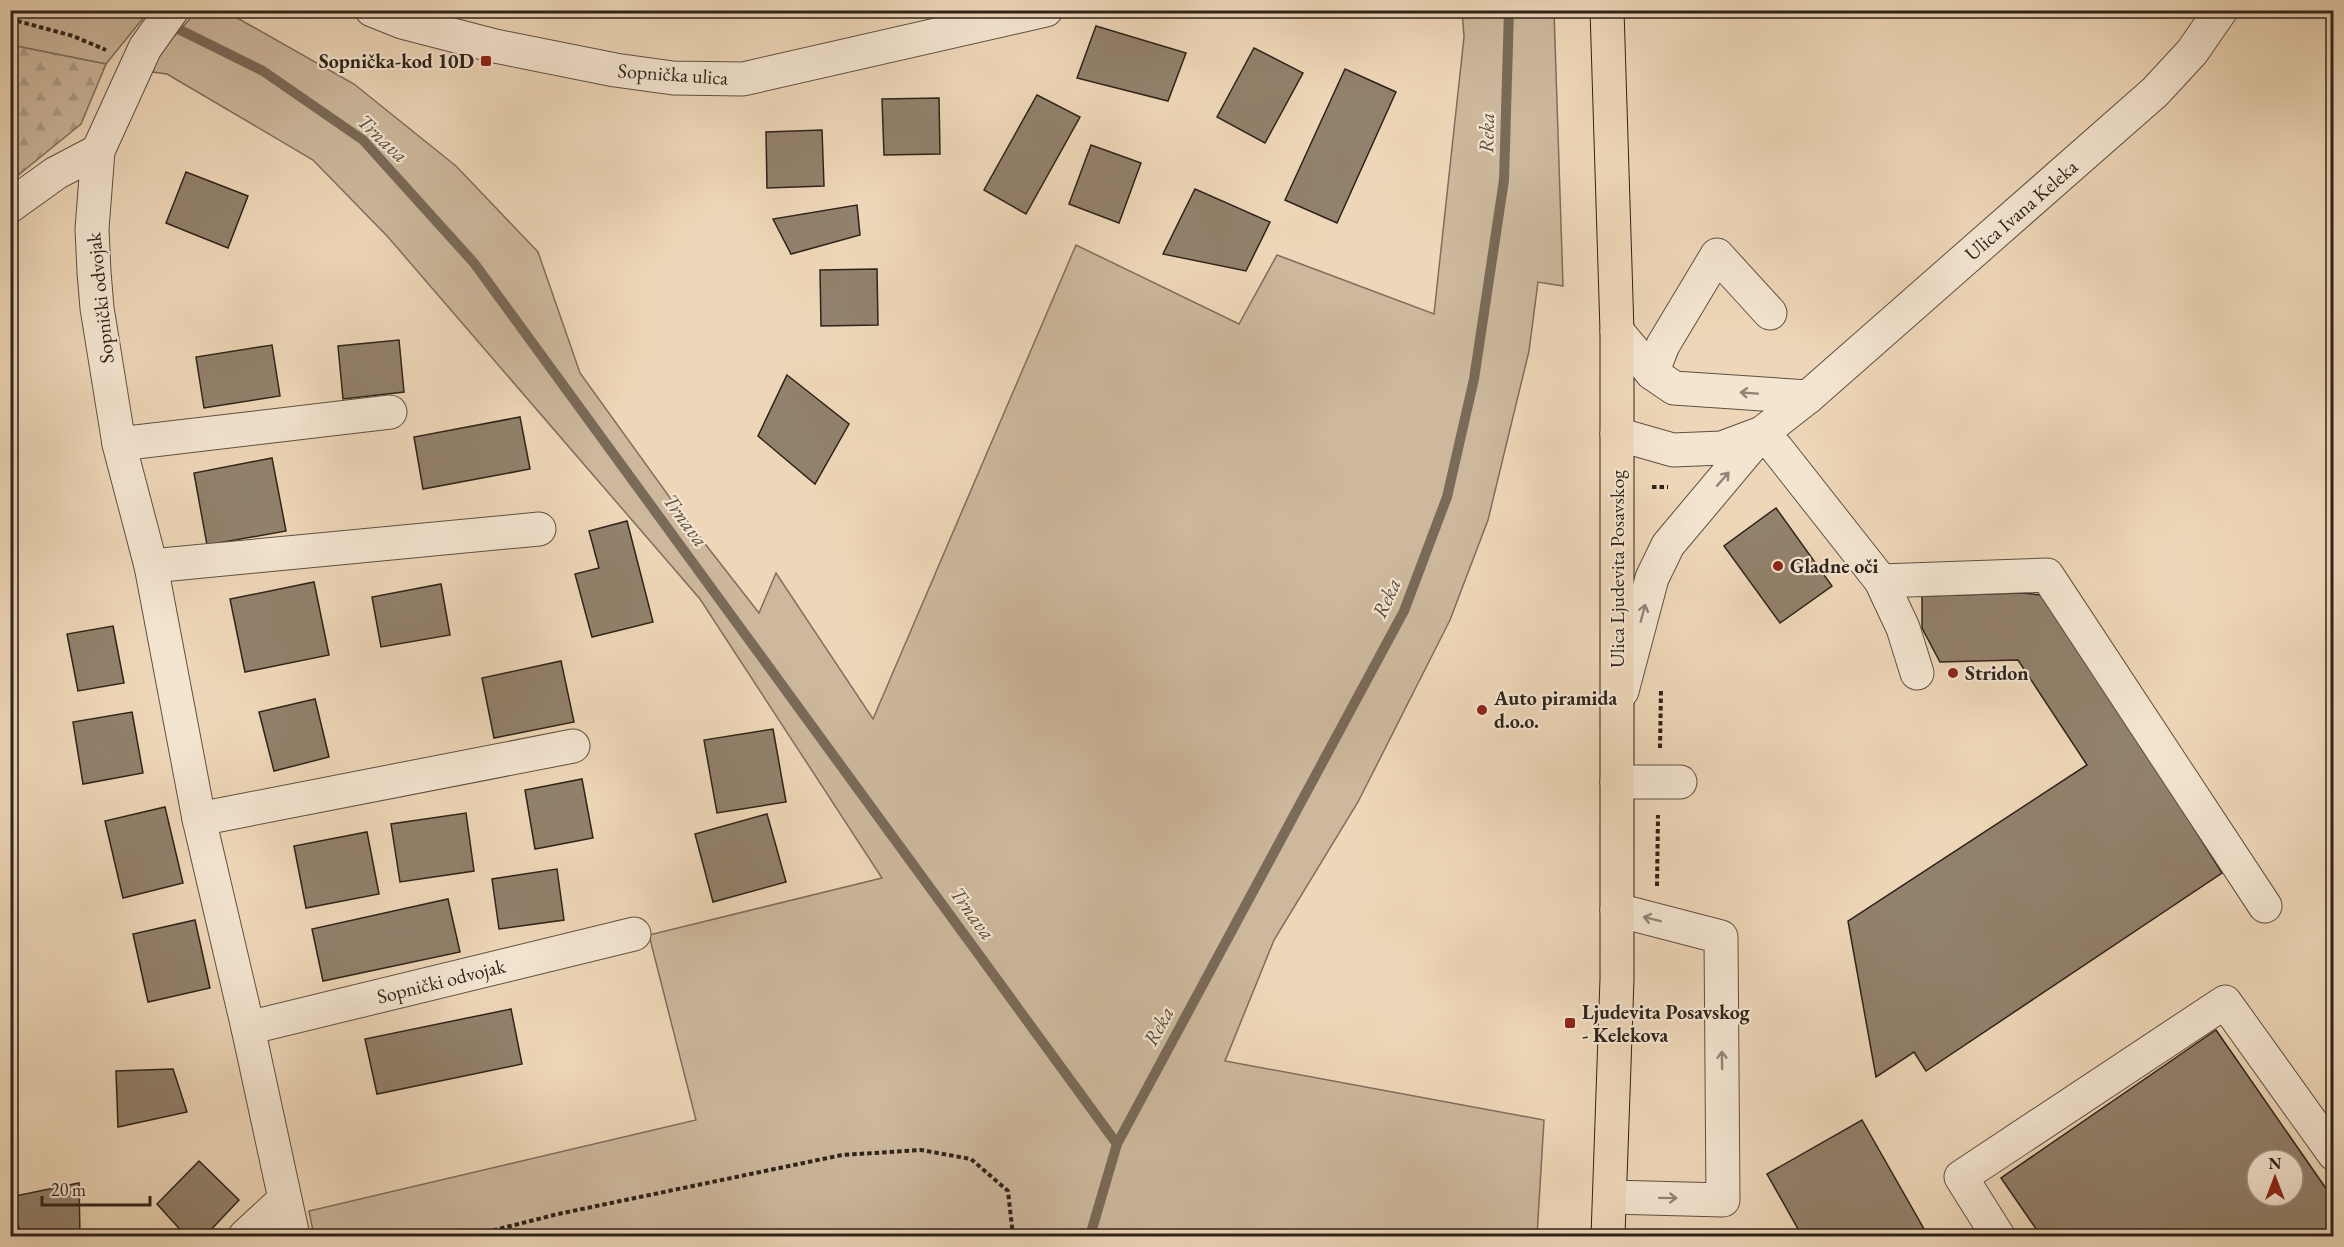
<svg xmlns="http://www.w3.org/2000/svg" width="2344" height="1247" viewBox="0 0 2344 1247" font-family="'EB Garamond',serif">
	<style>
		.grass { fill: #cdb89d; stroke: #7e6e5c; stroke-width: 1.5 }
		.forest { fill: url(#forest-firs); stroke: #7e6e5c; stroke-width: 1.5 }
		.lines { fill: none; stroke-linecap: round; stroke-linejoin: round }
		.stream { stroke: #7a6a58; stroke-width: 10 }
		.building { fill: #92816c; stroke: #2e231a; stroke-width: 1.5; fill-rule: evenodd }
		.minor-casing { stroke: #5e5042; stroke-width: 35 }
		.major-casing { stroke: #2e231a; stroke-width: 35 }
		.path { stroke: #2e231a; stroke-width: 4; stroke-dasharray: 4.5 3; stroke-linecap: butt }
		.minor { stroke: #f4e5d1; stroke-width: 33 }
		.major { stroke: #eed7b8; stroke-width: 33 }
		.oneway { stroke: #918476 }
		.poi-dot { fill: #8f2418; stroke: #f4e5d1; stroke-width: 2 }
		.labels { text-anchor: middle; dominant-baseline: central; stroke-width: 4.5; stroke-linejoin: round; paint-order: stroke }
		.poi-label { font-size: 20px; font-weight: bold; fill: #2e231a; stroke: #f4e5d1; text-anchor: start }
		.street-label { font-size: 20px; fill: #2e231a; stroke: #f4e5d1 }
		.water-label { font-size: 21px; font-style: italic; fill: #5a4d3e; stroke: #f4e5d1 }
	</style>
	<defs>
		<pattern id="forest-firs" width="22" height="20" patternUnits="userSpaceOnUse" patternTransform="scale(1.5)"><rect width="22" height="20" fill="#cdb89d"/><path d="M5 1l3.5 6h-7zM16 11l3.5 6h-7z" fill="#b09e87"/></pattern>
	</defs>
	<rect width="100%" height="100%" fill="#eed7b8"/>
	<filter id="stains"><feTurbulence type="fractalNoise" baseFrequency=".00333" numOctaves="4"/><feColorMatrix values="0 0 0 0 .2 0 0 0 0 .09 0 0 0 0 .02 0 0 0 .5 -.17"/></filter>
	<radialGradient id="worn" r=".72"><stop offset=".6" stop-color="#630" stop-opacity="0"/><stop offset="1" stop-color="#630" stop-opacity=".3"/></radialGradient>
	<g class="grass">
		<path d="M11 11H149L106 64 11 45Z"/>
		<path d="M197 11H225L354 84 456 166 538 252 580 373 681 513 759 613 776 573 873 719 1076 245 1239 324 1277 255 1434 314 1464 37 1462 11H1554L1563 286 1538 282 1529 351 1488 520 1450 620 1358 802 1274 940 1225 1061 1544 1120 1537 1236H314L309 1211 696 1120 649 935 882 878 700 599 388 237 313 160 167 74 153 72 157 55Z"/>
	</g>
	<path class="forest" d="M11 45 106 64 81 124 11 181Z"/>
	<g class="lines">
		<g class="stream">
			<path d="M140 10 263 71 363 140 474 263 1117 1144"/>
			<path d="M1090 1236 1117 1144 1404 611 1447 497 1474 379 1504 180 1509 10"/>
		</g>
	</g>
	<g class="building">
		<path d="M1096 26 1186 53 1168 101 1077 78Z"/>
		<path d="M1254 48 1303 73 1265 143 1217 117Z"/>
		<path d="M1345 69 1396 92 1337 223 1285 200Z"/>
		<path d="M1037 95 1080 117 1026 214 984 190Z"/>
		<path d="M939 98 940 154 884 155 882 99Z"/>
		<path d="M822 130 824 186 767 188 766 132Z"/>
		<path d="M1091 145 1141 163 1119 223 1069 204Z"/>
		<path d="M186 172 248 196 228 248 166 223Z"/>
		<path d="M1195 189 1270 222 1246 271 1163 254Z"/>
		<path d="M857 205 860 235 791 254 773 219Z"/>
		<path d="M877 269 878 325 821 326 820 270Z"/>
		<path d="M399 340 404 392 343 399 338 346Z"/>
		<path d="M272 345 280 396 204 408 196 357Z"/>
		<path d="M787 375 849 424 815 484 758 436Z"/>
		<path d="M520 417 530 469 423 489 414 437Z"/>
		<path d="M272 458 286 531 207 545 194 473Z"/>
		<path d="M1776 508 1832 586 1780 623 1724 546Z"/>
		<path d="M627 521 653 622 592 637 575 574 599 568 589 531Z"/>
		<path d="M314 582 329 655 245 672 230 599Z"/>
		<path d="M441 584 450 635 381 647 372 597Z"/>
		<path d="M2024 593 2049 596 2222 873 1926 1071 1914 1052 1876 1077 1848 921 2087 765 2018 660 1940 662 1922 628V596Z"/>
		<path d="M113 626 124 683 78 691 67 634Z"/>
		<path d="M561 661 574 722 494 738 482 678Z"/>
		<path d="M315 699 329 757 274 771 259 712Z"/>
		<path d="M132 712 143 773 83 784 73 722Z"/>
		<path d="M773 729 786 802 717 813 704 740Z"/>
		<path d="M582 779 593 838 535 849 525 790Z"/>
		<path d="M165 807 183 883 123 898 105 821Z"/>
		<path d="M466 813 474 871 400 882 391 824Z"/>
		<path d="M767 814 786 882 713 902 695 834Z"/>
		<path d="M367 832 379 894 306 908 294 846Z"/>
		<path d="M557 869 564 920 499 929 492 879Z"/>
		<path d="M448 899 460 952 323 981 312 929Z"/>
		<path d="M195 920 210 988 148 1002 133 934Z"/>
		<path d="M511 1009 522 1064 377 1094 365 1039Z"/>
		<path d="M2216 1030 2334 1200V1236H2041L2001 1178ZM2257 1160H2293V1196H2257Z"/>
		<path d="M173 1069 187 1112 118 1127 116 1071Z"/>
		<path d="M1862 1120 1928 1236H1802L1767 1174Z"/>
		<path d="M199 1161 239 1200 205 1236H186L157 1204Z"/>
		<path d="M79 1183 80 1236H22L10 1204V1197Z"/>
	</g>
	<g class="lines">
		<g class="minor-casing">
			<g id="minor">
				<path d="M372 10 402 22 495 46 615 70 673 78 743 79 1046 10"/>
				<path d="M98 151 92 229 94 272 97 308 119 444 151 566 199 819 248 1028 293 1236"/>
				<path d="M10 206 56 173 98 151 145 48 172 10"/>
				<path d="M1617 331 1652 373 1674 388 1808 397"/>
				<path d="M1652 373 1663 345 1717 255 1770 313"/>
				<path d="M1617 434 1673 450 1722 448 1762 433 1808 397 2155 92 2192 52 2221 10"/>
				<path d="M119 444 390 412"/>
				<path d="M151 566 539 529"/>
				<path d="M1881 581 1903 628 1917 673"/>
				<path d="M1622 691 1652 578 1668 545 1762 433 1777 449 1881 581 2047 575 2265 906"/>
				<path d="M1617 782H1680"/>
				<path d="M199 819 573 746"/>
				<path d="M248 1028 634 934"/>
				<path d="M1610 1197 1723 1200 1721 937 1617 910"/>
				<path d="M245 1236 284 1200"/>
				<path d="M1998 1236 1961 1177 2225 1002 2334 1154"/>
			</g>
		</g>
		<g class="major-casing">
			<path id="major" d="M1607 10 1617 331V979L1608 1236"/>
		</g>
		<g class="path">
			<path d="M10 19 73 36 106 50"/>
			<path d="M1652 487H1668"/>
			<path d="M1660 748 1661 690"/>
			<path d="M1657 886 1658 815"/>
			<path d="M471 1236 558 1214 842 1155 921 1150 971 1159 1008 1191 1013 1236"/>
		</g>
		<use href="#minor" class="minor"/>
		<use href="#major" class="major"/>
	</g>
	<defs><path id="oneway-shaft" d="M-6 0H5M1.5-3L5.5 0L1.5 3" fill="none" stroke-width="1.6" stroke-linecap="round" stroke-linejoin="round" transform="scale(1.5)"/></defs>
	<g class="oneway">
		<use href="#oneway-shaft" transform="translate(1749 393) rotate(-176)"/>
		<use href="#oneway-shaft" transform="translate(1723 479) rotate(-49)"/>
		<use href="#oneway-shaft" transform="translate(1643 613) rotate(-75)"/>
		<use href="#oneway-shaft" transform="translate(1652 919) rotate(-166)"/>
		<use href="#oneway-shaft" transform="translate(1722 1060) rotate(-91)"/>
		<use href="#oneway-shaft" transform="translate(1668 1198) rotate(1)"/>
	</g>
	<g class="poi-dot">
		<rect x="480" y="55" width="12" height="12" rx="3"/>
		<circle cx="1778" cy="566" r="6"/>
		<circle cx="1953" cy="673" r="6"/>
		<circle cx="1482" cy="710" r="6"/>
		<rect x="1564" y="1017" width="12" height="12" rx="3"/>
	</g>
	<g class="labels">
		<g class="poi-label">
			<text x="474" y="61" text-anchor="end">Sopnička-kod 10D</text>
			<text x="1790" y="566">Gladne oči</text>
			<text x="1965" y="673">Stridon</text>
			<text x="1494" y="698">Auto piramida<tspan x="1494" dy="23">d.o.o.</tspan></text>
			<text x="1582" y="1012">Ljudevita Posavskog<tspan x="1582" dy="23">- Kelekova</tspan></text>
		</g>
		<g class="street-label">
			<text transform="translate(673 74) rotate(4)">Sopnička ulica</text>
			<text transform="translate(2021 210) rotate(-41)">Ulica Ivana Keleka</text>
			<text transform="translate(100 298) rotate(-96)">Sopnički odvojak</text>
			<text transform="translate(1617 569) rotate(-90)">Ulica Ljudevita Posavskog</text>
			<text transform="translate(441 981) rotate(-14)">Sopnički odvojak</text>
		</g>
		<g class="water-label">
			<text transform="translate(1486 133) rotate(-89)">Reka</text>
			<text transform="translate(383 138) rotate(43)">Trnava</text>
			<text transform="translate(686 520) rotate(54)">Trnava</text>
			<text transform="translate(1386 598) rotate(-66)">Reka</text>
			<text transform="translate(973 913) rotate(54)">Trnava</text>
			<text transform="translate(1158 1026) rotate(-62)">Reka</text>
		</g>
	</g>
	<rect width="2344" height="1247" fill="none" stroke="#eed7b8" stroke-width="36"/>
	<rect x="12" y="12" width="2320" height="1223" fill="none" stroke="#2e231a" stroke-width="3"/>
	<rect x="18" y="18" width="2308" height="1211" fill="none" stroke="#2e231a" stroke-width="1.5"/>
	<g transform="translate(2275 1178)"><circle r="28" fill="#f4e5d1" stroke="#a59788" stroke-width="1.5"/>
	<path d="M0-4.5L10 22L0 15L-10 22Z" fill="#8f2418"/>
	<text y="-9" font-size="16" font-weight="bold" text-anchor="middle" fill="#2e231a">N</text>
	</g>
	<path d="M42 1196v9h108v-9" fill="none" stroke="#2e231a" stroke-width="3"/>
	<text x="51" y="1196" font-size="18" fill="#2e231a" stroke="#f4e5d1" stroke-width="4.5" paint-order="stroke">20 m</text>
	<rect width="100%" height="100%" filter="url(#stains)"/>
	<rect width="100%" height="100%" fill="url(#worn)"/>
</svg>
